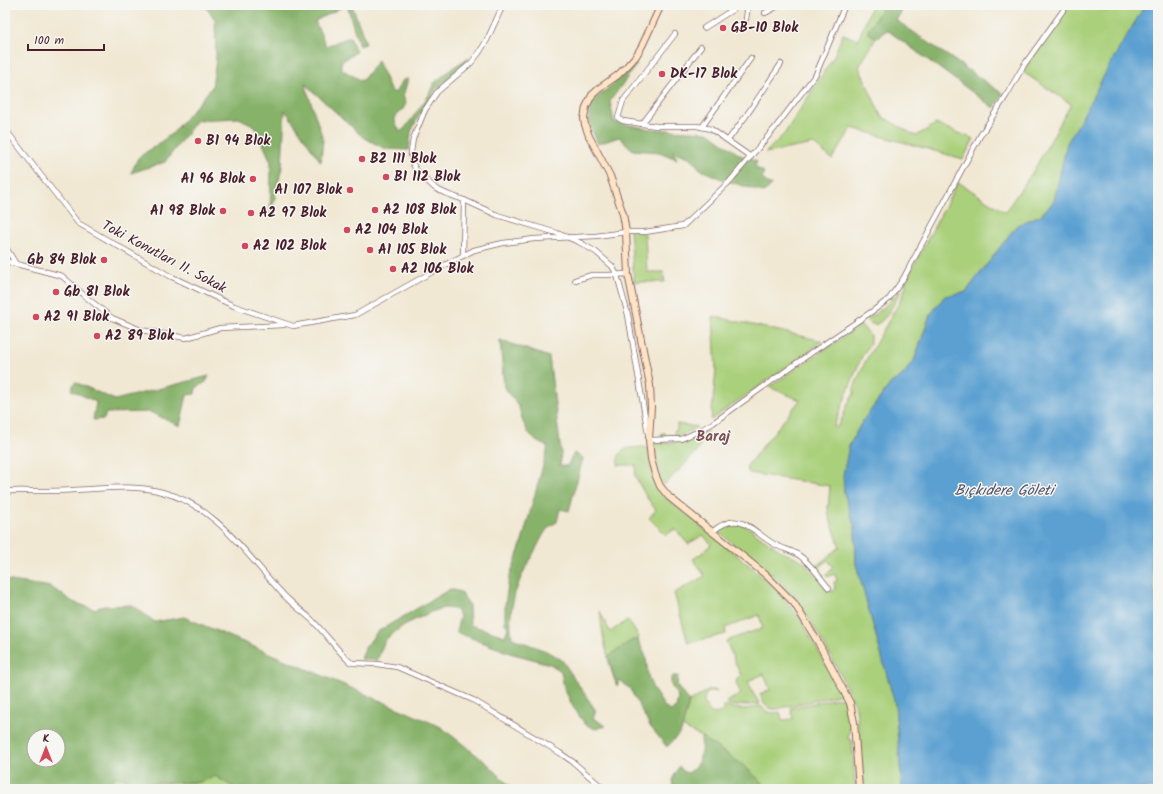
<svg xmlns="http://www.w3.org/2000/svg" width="1163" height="794" viewBox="0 0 1163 794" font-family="Kalam,sans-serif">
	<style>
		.green { fill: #aad07b; stroke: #7a7853 }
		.forest { fill: #87b26b; stroke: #68684b; fill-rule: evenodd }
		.water { fill: #5ca0d1; stroke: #53607e }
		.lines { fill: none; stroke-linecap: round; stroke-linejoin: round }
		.street-casing { stroke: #846566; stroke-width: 6 }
		.secondary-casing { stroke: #846566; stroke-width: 8 }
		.street { stroke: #fff; stroke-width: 4.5 }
		.secondary { stroke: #ffe4c6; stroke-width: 6 }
		.poi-dot { fill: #d1495b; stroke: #f6f6f2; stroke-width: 1.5 }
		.labels { text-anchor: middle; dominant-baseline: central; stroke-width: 3; stroke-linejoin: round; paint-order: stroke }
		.poi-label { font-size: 14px; font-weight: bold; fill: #4a1f2b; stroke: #f6f6f2; text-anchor: start }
		.street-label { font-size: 14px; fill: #4a1f2b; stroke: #f6f6f2 }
		.neighbourhood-label { font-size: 15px; font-weight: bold; fill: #7e5054; stroke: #f6f6f2 }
		.water-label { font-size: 15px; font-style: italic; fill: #51536d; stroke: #f6f6f2 }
	</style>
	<rect width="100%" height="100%" fill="#f6f6f2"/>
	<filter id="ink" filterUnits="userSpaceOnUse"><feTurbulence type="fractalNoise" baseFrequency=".025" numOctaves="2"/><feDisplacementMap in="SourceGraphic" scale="8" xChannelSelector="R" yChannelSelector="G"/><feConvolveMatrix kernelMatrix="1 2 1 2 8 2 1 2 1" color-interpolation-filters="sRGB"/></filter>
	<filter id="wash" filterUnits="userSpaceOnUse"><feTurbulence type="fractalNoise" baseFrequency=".012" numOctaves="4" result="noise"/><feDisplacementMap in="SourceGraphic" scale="16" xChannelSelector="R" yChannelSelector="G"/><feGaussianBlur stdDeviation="0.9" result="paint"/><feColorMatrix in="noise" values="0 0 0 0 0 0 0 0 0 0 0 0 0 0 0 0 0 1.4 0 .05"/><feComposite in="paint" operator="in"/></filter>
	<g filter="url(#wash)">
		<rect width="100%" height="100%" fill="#f1e8d3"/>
		<g class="green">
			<path d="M872 5H884L868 32 876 38 859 67 881 116 916 136 936 124 974 139 963 159 852 128 832 159 814 144 765 153 785 133 833 58 843 34 858 40Z"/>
			<path d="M1069 5H1158L1054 201 1041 215 1017 225 966 292 945 296 930 315 914 361 902 376 891 383 862 422 849 446 844 493 855 528 856 564 895 704 902 789H863L860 743 856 708 839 672 816 630 800 605 781 583 766 570 717 531 727 524 733 523 740 524 746 526 778 549 787 554 798 558 805 563 827 589 833 592 835 589 834 582 837 581 835 574 827 577 826 574 833 567 828 560 820 567 817 570 815 567 840 547 829 516 828 509 830 486 749 473 746 467 800 400 769 387 861 325 870 335V344L862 356 834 426 837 428 841 421 848 403 854 394V388L865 362 900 301 906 286 905 282 958 182 1005 212 1034 170 1071 104 1023 72 1053 26Z"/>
			<path d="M631 227 645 234 647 272H663L665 282H634L630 229Z"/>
			<path d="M900 290H901L899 294C893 305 887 320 875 325L870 323 867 319C881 311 890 302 900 290Z"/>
			<path d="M713 316 823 341 711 420 716 370Z"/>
			<path d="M677 424 697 427C686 433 673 441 660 436L662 433H665V436L675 435 674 431 677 430Z"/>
			<path d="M708 430 696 453 664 485 660 477 654 443H673L687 440Z"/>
			<path d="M644 447 647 448C651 467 653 482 665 497L749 565 778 591 800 618 842 694 777 709C765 710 764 704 760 694L770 690 764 674 748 681 753 693 760 704 735 706 731 705 726 702 741 694 736 683 737 679 741 676 726 641 763 628 759 615 725 628 726 634 688 643 674 593 705 576 693 559 705 551 711 544 703 535 688 544 675 529 666 535 649 518 656 510 647 498 635 476 636 465H618C617 447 629 448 644 447Z"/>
			<path d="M1158 518V608L1156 603 1151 564 1155 529Z"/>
			<path d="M600 611 610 632 628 620 639 637 631 661 617 686C608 662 602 636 600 611Z"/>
			<path d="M709 690H715L718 692 714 691 709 692C700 699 705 706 711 713 717 714 720 713 725 710L723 707 727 705C736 712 750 708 761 706L766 712 775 713 780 712 782 720 793 719 791 708 843 697 847 707 851 722 848 739 852 740 856 789H769L743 765 701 737 682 727 689 702Z"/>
			<path d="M113 775 152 783 200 782 215 776 237 789H111Z"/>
		</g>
		<g class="forest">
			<path d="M204 5H306L307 11 314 13 332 5H346L315 21 326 46 350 37 356 52 341 62V69L362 81 378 60 390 90 395 93 403 80 408 79 403 96 406 103 403 109 395 116V122L400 132 405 128 429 95 433 84 454 67 468 58V62L436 89 419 115 411 132 409 150 386 149 364 138 305 84 323 139 321 162 285 110 282 167 270 219 271 162 255 126 239 118 197 120 165 162 131 173 138 158 173 133 212 87 216 60 215 19Z"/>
			<path d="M347 5H352L366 44 359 46Z"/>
			<path d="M884 5H906L896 20 1003 94 994 108 887 30 876 38 867 32Z"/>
			<path d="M637 64 610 101 614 122 650 129 708 132 740 155 757 161 755 167 764 172 762 179 772 186 763 192 724 180 701 170 691 158 673 151 677 159 659 152 633 150 619 137 598 144 589 123V114L590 109 594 100Z"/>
			<path d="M500 340 549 357 561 451 560 466H567L574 453 583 458 569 511 560 509 557 522C554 524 551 525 549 527 544 532 539 543 536 549 520 576 506 606 512 638L546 651 562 660 596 711 593 718 606 726 595 729 585 724 573 707 564 688 561 671 550 664 510 653 456 632 460 616 455 609 444 608 431 612 404 625 385 640 377 661 361 659 365 648 377 632 450 589 461 592 469 605 470 625 505 636 508 628 505 623V605L509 578 521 545 548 447 536 441 528 432 523 422 519 407 504 387Z"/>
			<path d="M209 376 206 382 196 388 195 394 187 395 180 426 150 412 106 413 104 419 93 420 96 402 71 390 75 382 115 400Z"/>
			<path d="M5 580 51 587 73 602 94 609 104 606 132 605 155 622 184 617 363 693 441 727 489 765 513 789H237L215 776 200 782 152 783 114 776 111 789H5V762L8 755 5 743ZM34 736H58V760H34Z"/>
			<path d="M632 640H638L646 657 648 676 653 689 664 706 670 711 676 708 678 697 671 685V679L673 676H678L677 686 689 702 681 732 667 747 650 726 630 689 620 680 617 686 612 672 608 657Z"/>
			<path d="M701 737 743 765 769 789H685L683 786 680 789H675L673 787 672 780 679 766 684 772 688 773C702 762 702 753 701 737Z"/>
		</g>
		<path class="water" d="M1145 5H1158V518L1155 529 1151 564 1156 603 1158 608V789H902L895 704 856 564 855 528 844 493 843 475 849 446 862 422 891 383 902 376 914 361 930 315 945 296 966 292 1017 225 1041 215 1054 201 1067 143 1080 121 1110 64Z"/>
	</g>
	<g filter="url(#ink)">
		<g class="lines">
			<g class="street-casing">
				<g id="street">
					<path d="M503 5 487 40 479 53 471 63 437 92 425 110 413 139 411 152 412 162 416 170 425 179 436 189 447 194 464 200 497 215 557 233 579 242 596 252 612 266 617 275 628 315 649 440 681 439 697 432 713 423 798 362 874 310 889 299 903 279 980 136 1006 96 1024 65 1067 5"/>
					<path d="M689 6 692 5"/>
					<path d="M765 13 780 5"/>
					<path d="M746 19 748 5"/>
					<path d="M704 28 740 5"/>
					<path d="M675 34 623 101 618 118 623 121 656 126H697L711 129 751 157"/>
					<path d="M642 124 701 47"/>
					<path d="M702 127 751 58"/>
					<path d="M5 129 78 223 170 276 234 306 293 326 355 315 441 267 474 250 503 243 534 239 596 236 626 232H645L683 226 729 182 775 128 816 74 845 5"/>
					<path d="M728 140 746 116 781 64"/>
					<path d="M5 246 16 264"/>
					<path d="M463 256 464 200"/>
					<path d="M5 261 62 276 86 297 112 318 141 330 186 338 220 328 284 325"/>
					<path d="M575 280 592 275H609L628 274"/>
					<path d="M5 492C15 490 25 491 35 491 48 491 61 491 74 490 104 489 132 484 162 492 215 505 245 553 280 591 289 602 301 610 311 619 325 633 336 649 350 662L353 663 377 664 397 667 473 700 560 753 573 762 604 789"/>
					<path d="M712 532C740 508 751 531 774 544 782 549 792 550 800 556 810 563 821 579 829 588"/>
				</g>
			</g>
			<g class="secondary-casing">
				<path id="secondary" d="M661 5 642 46 636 56 628 65 618 75 601 87 592 95 586 107 584 119 585 125 589 136 610 176 623 214 626 232 628 274 650 385 651 407 649 440 651 459 655 474 660 486 669 497 766 575 794 603 818 642 850 703 854 722 859 789"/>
			</g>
			<use href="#street" class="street"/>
			<use href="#secondary" class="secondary"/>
		</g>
	</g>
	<g class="poi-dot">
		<circle cx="723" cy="28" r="4"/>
		<circle cx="662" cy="74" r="4"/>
		<circle cx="198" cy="141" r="4"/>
		<circle cx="362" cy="159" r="4"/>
		<circle cx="386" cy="177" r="4"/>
		<circle cx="253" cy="179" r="4"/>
		<circle cx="350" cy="190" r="4"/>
		<circle cx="375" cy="210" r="4"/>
		<circle cx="223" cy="211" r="4"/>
		<circle cx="251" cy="213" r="4"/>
		<circle cx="347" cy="230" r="4"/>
		<circle cx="245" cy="246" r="4"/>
		<circle cx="370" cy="250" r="4"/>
		<circle cx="104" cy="260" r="4"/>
		<circle cx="393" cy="269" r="4"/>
		<circle cx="56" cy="292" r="4"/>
		<circle cx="36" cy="317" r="4"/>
		<circle cx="97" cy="336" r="4"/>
	</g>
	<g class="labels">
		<g class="poi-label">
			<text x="731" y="28">GB-10 Blok</text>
			<text x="670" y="74">DK-17 Blok</text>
			<text x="206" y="141">B1 94 Blok</text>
			<text x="370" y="159">B2 111 Blok</text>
			<text x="394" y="177">B1 112 Blok</text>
			<text x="245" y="179" text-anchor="end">A1 96 Blok</text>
			<text x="342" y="190" text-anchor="end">A1 107 Blok</text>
			<text x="383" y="210">A2 108 Blok</text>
			<text x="215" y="211" text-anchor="end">A1 98 Blok</text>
			<text x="259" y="213">A2 97 Blok</text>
			<text x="355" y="230">A2 104 Blok</text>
			<text x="253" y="246">A2 102 Blok</text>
			<text x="378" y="250">A1 105 Blok</text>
			<text x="96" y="260" text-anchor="end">Gb 84 Blok</text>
			<text x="401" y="269">A2 106 Blok</text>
			<text x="64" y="292">Gb 81 Blok</text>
			<text x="44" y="317">A2 91 Blok</text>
			<text x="105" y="336">A2 89 Blok</text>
		</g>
		<g class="street-label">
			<text transform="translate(164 257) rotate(28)">Toki Konutları 11. Sokak</text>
		</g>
		<g class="neighbourhood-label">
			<text x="713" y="437">Baraj</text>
		</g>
		<g class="water-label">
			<text x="1004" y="491">Bıçkıdere Göleti</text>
		</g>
	</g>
	<rect width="1163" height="794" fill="none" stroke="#f6f6f2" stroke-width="20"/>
	<g transform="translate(46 748)"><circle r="19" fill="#f6f6f2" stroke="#b1a0a2"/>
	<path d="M0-3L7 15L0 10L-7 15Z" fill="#d1495b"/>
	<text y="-6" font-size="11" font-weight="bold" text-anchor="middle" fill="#4a1f2b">K</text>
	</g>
	<path d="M28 44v6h76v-6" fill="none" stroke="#4a1f2b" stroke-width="2"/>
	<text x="34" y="44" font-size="12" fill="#4a1f2b" stroke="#f6f6f2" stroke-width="3" paint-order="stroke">100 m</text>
</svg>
